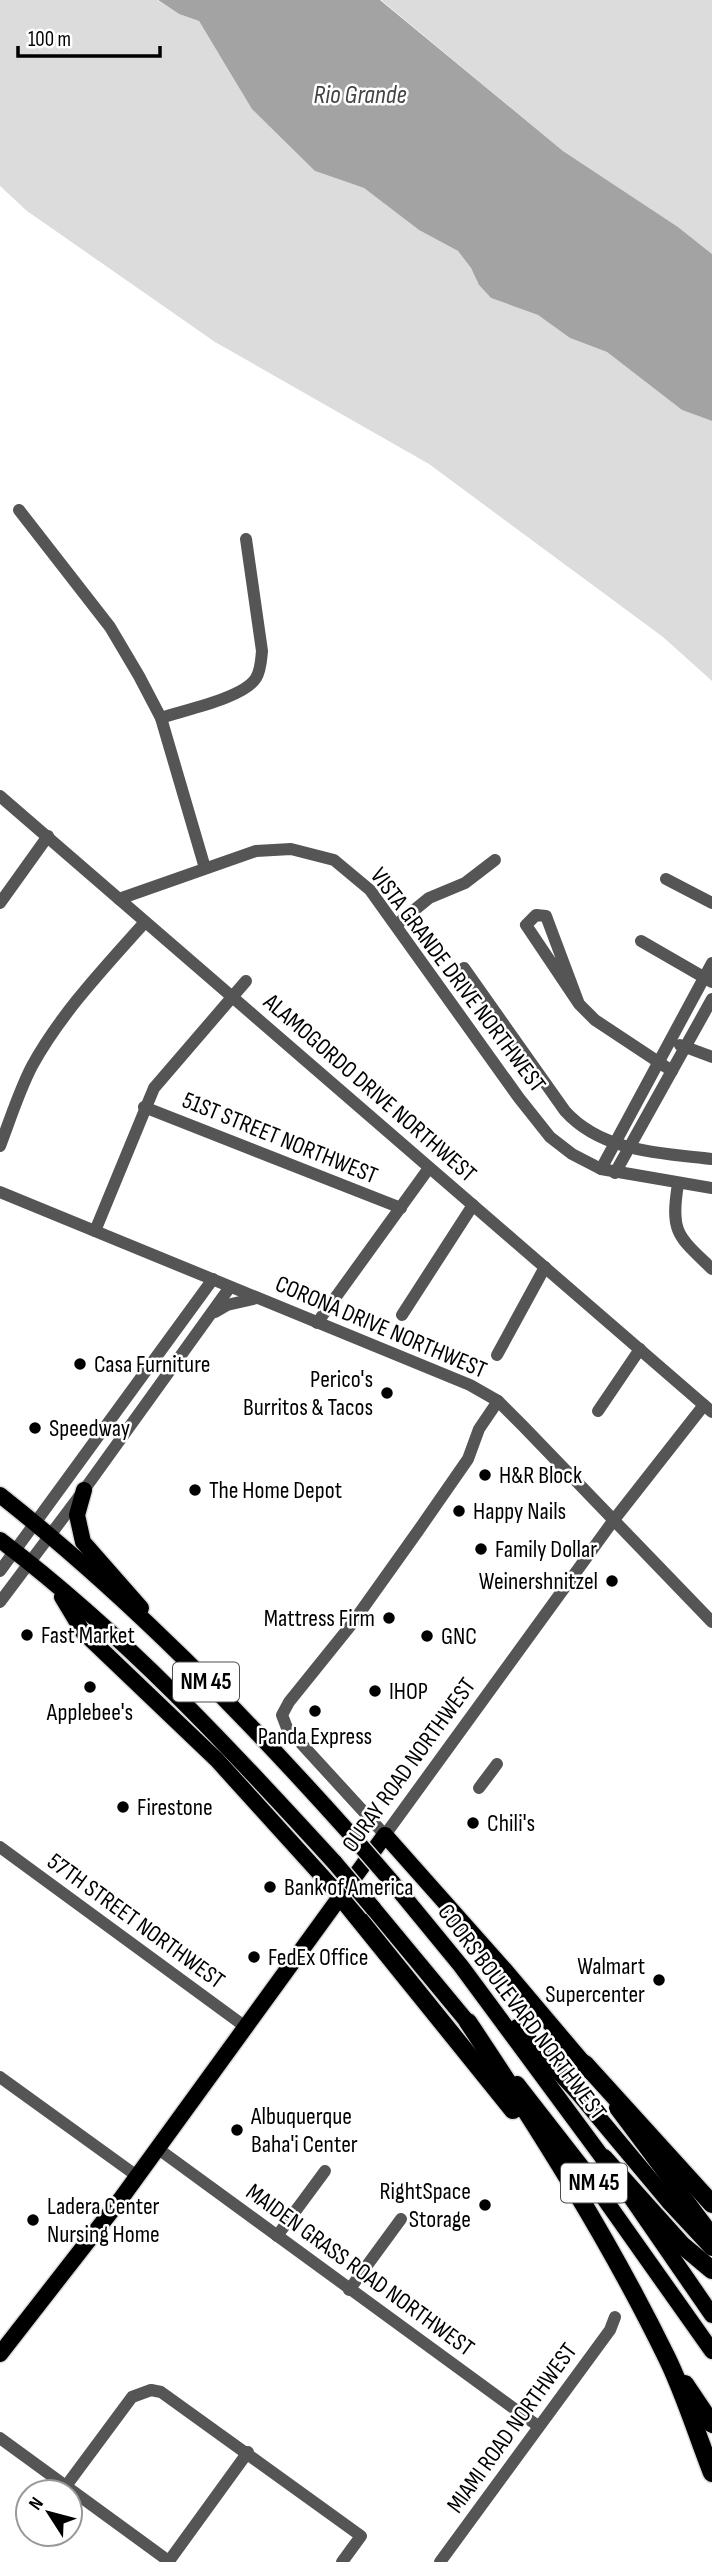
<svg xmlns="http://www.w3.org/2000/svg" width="712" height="2562" viewBox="0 0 712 2562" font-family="'Sofia Sans Condensed',sans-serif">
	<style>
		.green { fill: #dcdcdc }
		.water { fill: #a3a3a3 }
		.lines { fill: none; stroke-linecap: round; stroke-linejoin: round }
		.major-casing { stroke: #dbdbdb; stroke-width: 19 }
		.highway-casing { stroke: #dbdbdb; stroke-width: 21 }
		.minor { stroke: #555; stroke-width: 12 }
		.major { stroke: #000; stroke-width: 16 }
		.highway { stroke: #000; stroke-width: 18 }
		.major-bridge-casing { stroke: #dbdbdb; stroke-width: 19; stroke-linecap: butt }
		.major-bridge { stroke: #000; stroke-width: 16 }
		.poi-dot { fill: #000; stroke: #fff; stroke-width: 2.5 }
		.labels { text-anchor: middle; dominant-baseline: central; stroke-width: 5; stroke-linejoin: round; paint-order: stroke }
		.shield { fill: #fff; stroke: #4c4c4c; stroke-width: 2 }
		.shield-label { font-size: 23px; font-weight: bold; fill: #000 }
		.street-label { font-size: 24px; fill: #000; stroke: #fff }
		.poi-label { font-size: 24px; fill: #000; stroke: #fff; text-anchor: start }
		.water-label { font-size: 26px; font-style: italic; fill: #444; stroke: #fff }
	</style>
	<rect width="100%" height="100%" fill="#fff"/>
	<g class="green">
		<path d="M0 0H157L179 14 199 21 219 54 315 171 364 188 419 230 458 251 471 268 479 285 491 298 538 315 570 338 607 352 682 410 712 421V681L663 637 429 464 215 342 27 211 0 186Z"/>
		<path d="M381 0H712V254L678 227 563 151Z"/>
	</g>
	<path class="water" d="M158 0H380L563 151 678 227 712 254V421L682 410 607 352 570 338 538 315 491 298 479 285 471 268 458 251 419 230 364 188 315 171 252 109 199 21 179 14Z"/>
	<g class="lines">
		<g class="major-casing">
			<g id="major">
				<path d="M84 1490 77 1515 83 1542 141 1608"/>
				<path d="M0 1495C129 1597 244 1715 353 1837"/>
				<path d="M0 1540C124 1634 230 1748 335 1863"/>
				<path d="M62 1597 83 1632 217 1760 341 1897"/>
				<path d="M392 1882 461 1966 611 2169"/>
				<path d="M373 1908 475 2031"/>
				<path d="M517 2027 579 2094 670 2203 712 2248"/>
				<path d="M517 2084 584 2170 712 2351"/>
				<path d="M617 2108 712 2235"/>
				<path d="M630 2196 712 2315"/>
				<path d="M0 2354 120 2200 385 1835 504 1969 592 2073"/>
			</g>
		</g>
		<g class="highway-casing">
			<g id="highway">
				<path d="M341 1897 513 2110"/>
				<path d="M468 2022C540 2130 610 2241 667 2358 685 2395 697 2435 712 2473"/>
				<path d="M585 2064 712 2204"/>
				<path d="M604 2158 682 2245 712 2270"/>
				<path d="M685 2384 712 2424"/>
			</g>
		</g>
		<g class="minor">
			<path d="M19 510 110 627 139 676 161 718 205 868"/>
			<path d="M161 718C184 710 244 698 256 678 261 670 261 660 262 651L246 539"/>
			<path d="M0 796 712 1412"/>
			<path d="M666 879 712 903"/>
			<path d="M119 899 256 851 291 849 334 860 370 890 519 1098 550 1137 572 1154 601 1169 712 1188"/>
			<path d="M0 903 48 836"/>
			<path d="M396 925 429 898 465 883 495 860"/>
			<path d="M641 941 712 982"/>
			<path d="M464 968 565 1111C602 1152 661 1153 712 1159"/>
			<path d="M579 1004 546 916 536 915 526 925 579 1004 595 1020 672 1071"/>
			<path d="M680 1045 712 1057"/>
			<path d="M144 1107 401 1208"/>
			<path d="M0 1146C10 1120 19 1091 32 1066 61 1013 105 967 145 922"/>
			<path d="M601 1169 712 963"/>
			<path d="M615 1173 712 999"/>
			<path d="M678 1184C670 1233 678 1236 712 1269"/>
			<path d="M0 1192 470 1385 498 1401 523 1426 712 1622"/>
			<path d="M95 1231 154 1088 246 981"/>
			<path d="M215 1312 227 1305 257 1298"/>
			<path d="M402 1315 473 1205"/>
			<path d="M317 1323 429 1168"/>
			<path d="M497 1355 545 1267"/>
			<path d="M498 1401 479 1429 468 1459 418 1531 351 1625 289 1702 282 1715 287 1728 385 1835 613 1521 704 1405"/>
			<path d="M598 1411 640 1349"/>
			<path d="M0 1571 213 1279"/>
			<path d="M0 1602 84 1490 230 1287"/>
			<path d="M479 1788 497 1764"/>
			<path d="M0 1847 247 2028"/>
			<path d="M0 2077 137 2176"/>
			<path d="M157 2148 538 2426"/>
			<path d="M277 2236 325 2171"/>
			<path d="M349 2290 401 2219"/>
			<path d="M0 2438 170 2562"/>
			<path d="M66 2486 132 2397 151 2390 161 2392 361 2536 342 2562"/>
			<path d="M169 2561 248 2452"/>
			<path d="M440 2562 610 2330 615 2317"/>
		</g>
		<use href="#major" class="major"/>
		<use href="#highway" class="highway"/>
		<g class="major-bridge-casing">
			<g id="major-bridge">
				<path d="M353 1837 392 1882"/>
				<path d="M335 1863 373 1908"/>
			</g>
		</g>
		<use href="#major-bridge" class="major-bridge"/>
	</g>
	<g class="poi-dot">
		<circle cx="80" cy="1364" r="7"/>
		<circle cx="387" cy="1393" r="7"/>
		<circle cx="35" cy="1428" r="7"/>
		<circle cx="485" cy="1475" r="7"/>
		<circle cx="195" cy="1490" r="7"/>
		<circle cx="459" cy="1511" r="7"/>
		<circle cx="481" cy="1549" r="7"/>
		<circle cx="612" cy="1581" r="7"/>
		<circle cx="389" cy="1618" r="7"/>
		<circle cx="27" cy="1635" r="7"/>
		<circle cx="427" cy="1636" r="7"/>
		<circle cx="90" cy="1687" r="7"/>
		<circle cx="375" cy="1691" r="7"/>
		<circle cx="315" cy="1711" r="7"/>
		<circle cx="123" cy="1807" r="7"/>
		<circle cx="473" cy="1823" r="7"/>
		<circle cx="270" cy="1887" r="7"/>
		<circle cx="254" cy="1957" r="7"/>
		<circle cx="659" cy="1980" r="7"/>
		<circle cx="237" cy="2130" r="7"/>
		<circle cx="485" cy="2205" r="7"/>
		<circle cx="33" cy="2220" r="7"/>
	</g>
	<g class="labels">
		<g class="shield">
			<rect x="173" y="1662.5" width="66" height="39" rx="5"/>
			<rect x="561" y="2163.5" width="66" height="39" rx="5"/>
		</g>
		<g class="shield-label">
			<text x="206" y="1682">NM 45</text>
			<text x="594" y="2183">NM 45</text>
		</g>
		<g class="street-label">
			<text transform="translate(458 980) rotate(53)">VISTA GRANDE DRIVE NORTHWEST</text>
			<text transform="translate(370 1088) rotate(41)">ALAMOGORDO DRIVE NORTHWEST</text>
			<text transform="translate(280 1138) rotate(22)">51ST STREET NORTHWEST</text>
			<text transform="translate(381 1327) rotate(23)">CORONA DRIVE NORTHWEST</text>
			<text transform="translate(409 1765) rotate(-54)">OURAY ROAD NORTHWEST</text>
			<text transform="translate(136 1921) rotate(36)">57TH STREET NORTHWEST</text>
			<text transform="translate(522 2012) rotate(53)">COORS BOULEVARD NORTHWEST</text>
			<text transform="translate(360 2270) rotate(36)">MAIDEN GRASS ROAD NORTHWEST</text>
			<text transform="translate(512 2428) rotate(-54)">MIAMI ROAD NORTHWEST</text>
		</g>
		<g class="poi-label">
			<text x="94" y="1364">Casa Furniture</text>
			<text x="373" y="1379" text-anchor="end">Perico's<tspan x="373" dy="28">Burritos &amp; Tacos</tspan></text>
			<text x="49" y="1428">Speedway</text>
			<text x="499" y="1475">H&amp;R Block</text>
			<text x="209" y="1490">The Home Depot</text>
			<text x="473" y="1511">Happy Nails</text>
			<text x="495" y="1549">Family Dollar</text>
			<text x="598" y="1581" text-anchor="end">Weinershnitzel</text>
			<text x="375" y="1618" text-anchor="end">Mattress Firm</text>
			<text x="41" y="1635">Fast Market</text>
			<text x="441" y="1636">GNC</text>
			<text x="389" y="1691">IHOP</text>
			<text x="90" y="1712" text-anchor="middle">Applebee's</text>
			<text x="315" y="1736" text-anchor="middle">Panda Express</text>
			<text x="137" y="1807">Firestone</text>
			<text x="487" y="1823">Chili's</text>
			<text x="284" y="1887">Bank of America</text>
			<text x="268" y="1957">FedEx Office</text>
			<text x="645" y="1966" text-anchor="end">Walmart<tspan x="645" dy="28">Supercenter</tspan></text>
			<text x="251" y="2116">Albuquerque<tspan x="251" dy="28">Baha'i Center</tspan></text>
			<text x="471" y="2191" text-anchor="end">RightSpace<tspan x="471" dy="28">Storage</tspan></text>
			<text x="47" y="2206">Ladera Center<tspan x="47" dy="28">Nursing Home</tspan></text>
		</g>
		<g class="water-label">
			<text x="360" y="95">Rio Grande</text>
		</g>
	</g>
	<g transform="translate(49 2513) rotate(306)"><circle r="33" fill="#ffffff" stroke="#999999" stroke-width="2"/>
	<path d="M0-5L12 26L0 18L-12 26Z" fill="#000000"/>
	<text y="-10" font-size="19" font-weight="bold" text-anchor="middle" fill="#000000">N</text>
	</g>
	<path d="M18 46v10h142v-10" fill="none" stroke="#000000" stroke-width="3.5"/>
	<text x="28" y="46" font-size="21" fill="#000000" stroke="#ffffff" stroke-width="5" paint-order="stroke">100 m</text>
</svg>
